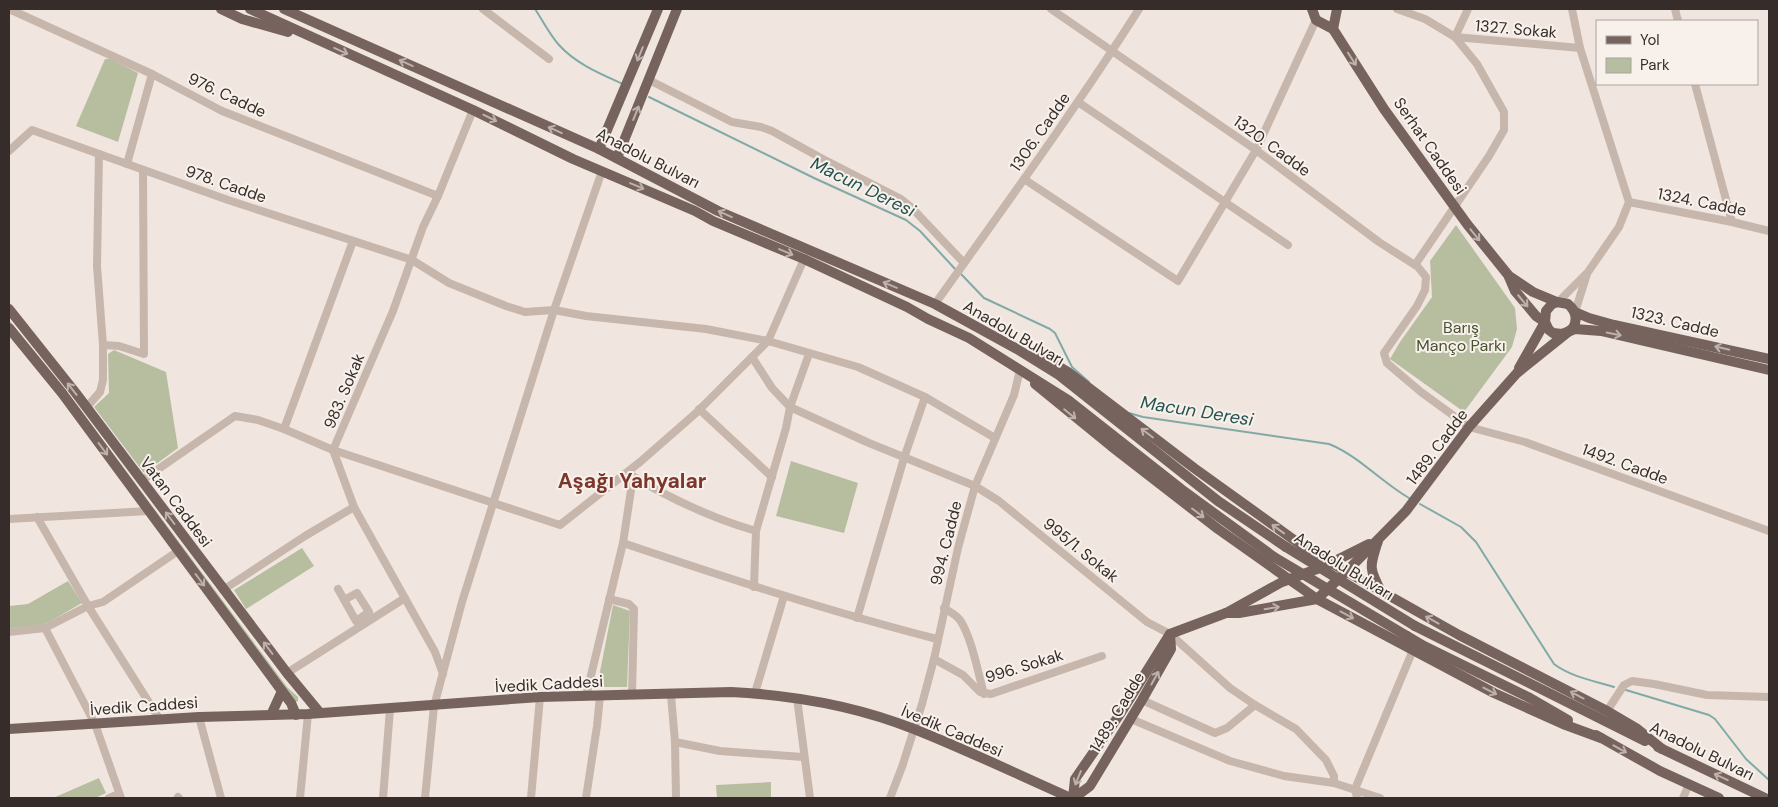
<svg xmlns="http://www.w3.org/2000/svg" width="1778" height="807" viewBox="0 0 1778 807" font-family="'DM Sans',sans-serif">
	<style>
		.green { fill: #b7bea0 }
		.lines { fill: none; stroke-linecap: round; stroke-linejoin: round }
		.stream { stroke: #81aaa7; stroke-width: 2 }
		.minor { stroke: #c7b6ac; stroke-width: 8 }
		.major { stroke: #76635d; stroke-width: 10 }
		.major-bridge { stroke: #76635d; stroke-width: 10 }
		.oneway { stroke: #beb1ab }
		.labels { text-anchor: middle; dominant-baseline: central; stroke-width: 4; stroke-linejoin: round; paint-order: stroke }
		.street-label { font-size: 16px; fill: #362d2a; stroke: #f8f1eb }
		.park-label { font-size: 16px; fill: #495231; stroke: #f8f1eb }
		.water-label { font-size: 18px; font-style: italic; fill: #245351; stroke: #f8f1eb }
		.district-label { font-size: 21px; font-weight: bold; fill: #7c362c; stroke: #f8f1eb }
	</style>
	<rect width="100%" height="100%" fill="#f0e6df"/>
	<g class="green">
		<path d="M105 59H111L138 73 118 142 76 126Z"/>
		<path d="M1456 225 1515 308 1517 329 1512 347 1464 412 1390 359 1400 342 1432 297 1430 261Z"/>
		<path d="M9 320 77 405 287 687 298 697V701L296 702 38 359 9 322Z"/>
		<path d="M114 350 166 372 178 448 144 473 94 407 109 393 108 354Z"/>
		<path d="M791 461 858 483 844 533 776 516Z"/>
		<path d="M302 548 314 566 246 609 234 590Z"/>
		<path d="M68 581 82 603 49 622 38 626 9 628V606L28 604Z"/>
		<path d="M613 605 630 611 627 687H597Z"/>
		<path d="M99 778 106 793 95 798H53Z"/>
		<path d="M771 782V798H717L716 785Z"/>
	</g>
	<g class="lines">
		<g class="stream">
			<path d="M535 9C543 21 550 35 559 45 576 64 601 74 623 84"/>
			<path d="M649 97 814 178 906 220 920 231 956 270"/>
			<path d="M960 273 984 298 1050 329 1055 333 1072 367 1089 382"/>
			<path d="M1129 413 1143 417 1329 444C1359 456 1381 482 1409 498"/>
			<path d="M1420 504 1461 527 1476 542 1554 664C1571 677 1595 681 1614 687"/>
			<path d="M1626 690 1709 715 1715 719 1746 759 1769 780"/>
		</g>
		<g class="minor">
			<path d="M9 9 152 74 222 111 438 196"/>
			<path d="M483 9 549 59"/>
			<path d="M1051 9 1256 150 1379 242 1418 267 1426 277 1425 290 1417 306 1384 353 1387 363 1395 370 1421 392 1469 427 1525 442 1769 531"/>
			<path d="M1397 9 1425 19 1455 37 1580 48"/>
			<path d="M1675 9 1678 21"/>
			<path d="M1455 37 1468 9"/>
			<path d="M649 80 732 122 761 127 772 131 821 158 901 199 911 207 964 263"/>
			<path d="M1695 84 1732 222"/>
			<path d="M1078 102 1288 245"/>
			<path d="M9 151 32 130 228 200 412 260 449 283 506 306 525 312 554 310 586 316 706 329 768 341 858 367 925 397 995 438"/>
			<path d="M127 164 152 74"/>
			<path d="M1024 179 1178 281 1256 150 1316 20"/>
			<path d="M1629 202 1732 222 1769 231"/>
			<path d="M1415 265 1489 156 1504 130V112L1477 64 1455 37"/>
			<path d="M1558 302 1588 272 1619 227 1629 202 1580 48 1572 9"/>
			<path d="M935 304C1004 207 1075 110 1139 9"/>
			<path d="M1575 312 1587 274"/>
			<path d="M103 345 119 346 144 354 143 170"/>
			<path d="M752 357 772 388 790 407 869 443 975 486 999 501 1147 622 1170 634 1230 688 1255 705 1296 729 1326 760 1334 776V783"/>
			<path d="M86 408 100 392 103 380V345L97 266 99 154"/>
			<path d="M699 409 772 477"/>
			<path d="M284 429 353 241"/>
			<path d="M629 474C669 498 711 518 756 531"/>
			<path d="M141 481 235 416 258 420 284 429 333 450 560 525 640 462 696 413 768 341 804 259"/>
			<path d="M37 517 88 606 160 720"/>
			<path d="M9 519 148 511"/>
			<path d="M623 543C727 578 831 612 937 639"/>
			<path d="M754 587 756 531 786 428 790 407 809 354"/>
			<path d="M338 589 356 621 369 612 357 593 344 600"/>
			<path d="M223 590 305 536 354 507"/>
			<path d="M609 599 629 604 634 609 632 695"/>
			<path d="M944 608C950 612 956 615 960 620 972 638 978 673 984 694"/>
			<path d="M857 618 904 458 925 397"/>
			<path d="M45 628 95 724 121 798"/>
			<path d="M9 632 45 628 88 606 103 602 178 551"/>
			<path d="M934 659 963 675 980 692 991 694 1102 656"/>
			<path d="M287 673 405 598"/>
			<path d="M443 674 435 652 354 507 333 450 393 311 423 227 438 196 473 110"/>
			<path d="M755 693 784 596"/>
			<path d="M671 695 675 742 676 798"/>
			<path d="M586 696 623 543 633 477"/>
			<path d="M797 698 810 798"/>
			<path d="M1142 700 1215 733 1227 728 1255 705"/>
			<path d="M1607 711 1624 685 1632 681 1654 684 1707 695 1769 697"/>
			<path d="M199 717 221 798"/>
			<path d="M1131 719 1230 761 1284 776 1334 783 1380 798"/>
			<path d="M675 742 720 751 803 757"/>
			<path d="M178 797 179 798"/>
			<path d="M109 798 119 794"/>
			<path d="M300 798 308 714"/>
			<path d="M383 798 390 709"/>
			<path d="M425 798 434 706 462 602 554 310 602 171"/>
			<path d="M531 798 540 697"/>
			<path d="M586 798 597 726 600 696"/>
			<path d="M890 798 902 767 922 704 934 659 958 548 975 486 1014 395 1020 370"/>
			<path d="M1357 798 1355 789 1413 650"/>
			<path d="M1683 798 1689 784"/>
		</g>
		<g class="major">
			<path d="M221 9 242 19 288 32"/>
			<path d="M250 9 473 110 573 159 695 211 713 221 804 259 907 307 928 319 969 338 1068 400 1181 489 1274 557"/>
			<path d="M284 9 599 149 718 211 935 304 1017 349 1059 375 1218 501 1286 547"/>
			<path d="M1333 29 1337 9"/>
			<path d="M599 149 658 9"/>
			<path d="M617 158 677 9"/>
			<path d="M1509 277 1515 291 1536 316 1545 322 1549 330 1553 333 1562 334 1575 329 1601 331 1769 370"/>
			<path d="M9 309 75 392 287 673 320 713"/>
			<path d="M1575 312 1589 318 1614 325 1769 359"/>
			<path d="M9 328 62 393 279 687 291 703 296 715"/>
			<path d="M1032 354 1046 359 1068 372 1194 468 1308 550 1459 635 1607 711 1636 728 1662 749"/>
			<path d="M1519 368 1545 322 1546 311 1552 304 1557 302"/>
			<path d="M1035 384 1111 446 1218 529 1317 599 1494 693 1563 724 1601 738"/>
			<path d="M1378 541C1369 567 1369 569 1382 593"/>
			<path d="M1226 613H1239L1317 599 1346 572 1406 511 1469 427 1517 373 1573 328C1578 319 1576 311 1568 304L1557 302 1533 292 1509 276 1467 224 1384 109 1333 29 1316 20 1312 9"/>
			<path d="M1415 626 1645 741"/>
			<path d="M1407 636 1424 646 1530 698 1568 720"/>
			<path d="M271 715 282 691"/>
			<path d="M9 729 199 717 308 714 540 697 731 692C793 695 856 706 914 729 967 750 1019 775 1071 798"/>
			<path d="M1596 735 1660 771 1719 798"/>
			<path d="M1658 747 1765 798"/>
			<path d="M1073 798 1075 779 1120 714 1170 634 1226 613 1282 582 1325 566 1369 544"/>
			<path d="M1074 798 1090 786 1142 700 1171 649 1170 634"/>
		</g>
		<g class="major-bridge">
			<path d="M1286 547 1415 626"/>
			<path d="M1274 557 1407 636"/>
		</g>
	</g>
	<defs><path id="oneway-shaft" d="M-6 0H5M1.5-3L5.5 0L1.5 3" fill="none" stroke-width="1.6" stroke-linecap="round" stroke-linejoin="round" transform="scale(1.25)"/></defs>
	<g class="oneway">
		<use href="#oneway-shaft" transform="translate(341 51) rotate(24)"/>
		<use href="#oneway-shaft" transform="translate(640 54) rotate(112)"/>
		<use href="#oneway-shaft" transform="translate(1352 59) rotate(57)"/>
		<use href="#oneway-shaft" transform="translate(406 63) rotate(-156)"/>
		<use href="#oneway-shaft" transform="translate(636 113) rotate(-68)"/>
		<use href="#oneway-shaft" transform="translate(490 118) rotate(26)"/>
		<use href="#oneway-shaft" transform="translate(555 130) rotate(-156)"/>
		<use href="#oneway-shaft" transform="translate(637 186) rotate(23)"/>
		<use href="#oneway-shaft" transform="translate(725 214) rotate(-156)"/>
		<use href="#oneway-shaft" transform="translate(1475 235) rotate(51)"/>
		<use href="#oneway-shaft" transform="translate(786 252) rotate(23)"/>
		<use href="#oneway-shaft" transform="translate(890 285) rotate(-157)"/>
		<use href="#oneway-shaft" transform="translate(1523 301) rotate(50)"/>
		<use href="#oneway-shaft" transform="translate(1614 334) rotate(11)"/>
		<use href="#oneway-shaft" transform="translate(1722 348) rotate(-167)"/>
		<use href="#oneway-shaft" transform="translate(72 389) rotate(-128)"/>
		<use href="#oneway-shaft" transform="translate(1070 414) rotate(39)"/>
		<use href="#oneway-shaft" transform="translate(1147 433) rotate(-143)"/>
		<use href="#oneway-shaft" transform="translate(103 449) rotate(53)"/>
		<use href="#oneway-shaft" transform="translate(1198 513) rotate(37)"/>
		<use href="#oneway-shaft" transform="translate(170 518) rotate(-127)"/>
		<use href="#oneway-shaft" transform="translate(1278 529) rotate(-144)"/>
		<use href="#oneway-shaft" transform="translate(200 580) rotate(53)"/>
		<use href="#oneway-shaft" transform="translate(1272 608) rotate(-10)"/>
		<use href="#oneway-shaft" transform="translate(1347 615) rotate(28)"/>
		<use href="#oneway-shaft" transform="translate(1432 620) rotate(-151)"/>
		<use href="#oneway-shaft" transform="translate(268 648) rotate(-127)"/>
		<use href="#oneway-shaft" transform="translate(1155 678) rotate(-61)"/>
		<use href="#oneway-shaft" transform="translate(1490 691) rotate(27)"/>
		<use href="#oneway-shaft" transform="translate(1577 695) rotate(-152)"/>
		<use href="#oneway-shaft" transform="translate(1620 749) rotate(29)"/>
		<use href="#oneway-shaft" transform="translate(1721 777) rotate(-155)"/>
		<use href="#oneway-shaft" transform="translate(1078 778) rotate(113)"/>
	</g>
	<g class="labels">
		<g class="street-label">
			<text transform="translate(1516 29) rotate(5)">1327. Sokak</text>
			<text transform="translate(227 95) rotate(25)">976. Cadde</text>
			<text transform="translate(1040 132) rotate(-55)">1306. Cadde</text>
			<text transform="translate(1272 146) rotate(36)">1320. Cadde</text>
			<text transform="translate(1430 146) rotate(55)">Serhat Caddesi</text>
			<text transform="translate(648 158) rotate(27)">Anadolu Bulvarı</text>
			<text transform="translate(226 184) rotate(19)">978. Cadde</text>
			<text transform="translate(1702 202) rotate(11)">1324. Cadde</text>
			<text transform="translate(1675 322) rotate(13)">1323. Cadde</text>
			<text transform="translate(1014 333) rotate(30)">Anadolu Bulvarı</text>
			<text transform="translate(344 391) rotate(-67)">983. Sokak</text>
			<text transform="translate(1437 447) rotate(-53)">1489. Cadde</text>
			<text transform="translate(1625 464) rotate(20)">1492. Cadde</text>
			<text transform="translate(176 502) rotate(53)">Vatan Caddesi</text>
			<text transform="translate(946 543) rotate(-76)">994. Cadde</text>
			<text transform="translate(1081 550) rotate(39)">995/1. Sokak</text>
			<text transform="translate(1344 566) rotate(32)">Anadolu Bulvarı</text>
			<text transform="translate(1024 666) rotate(-17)">996. Sokak</text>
			<text transform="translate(549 684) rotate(-3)">İvedik Caddesi</text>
			<text transform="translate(144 706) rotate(-4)">İvedik Caddesi</text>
			<text transform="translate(1117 712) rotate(-59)">1489. Cadde</text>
			<text transform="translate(952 731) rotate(23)">İvedik Caddesi</text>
			<text transform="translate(1702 751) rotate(26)">Anadolu Bulvarı</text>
		</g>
		<g class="park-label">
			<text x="1461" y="327">Barış<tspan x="1461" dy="18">Manço Parkı</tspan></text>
		</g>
		<g class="water-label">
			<text transform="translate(863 187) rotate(26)">Macun Deresi</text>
			<text transform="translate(1197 411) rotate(9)">Macun Deresi</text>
		</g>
		<g class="district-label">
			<text x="632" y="481">Aşağı Yahyalar</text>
		</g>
	</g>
	<rect width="1778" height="807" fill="none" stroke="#362d2a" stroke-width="20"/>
	<rect x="1596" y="20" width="162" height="65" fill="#f8f1eb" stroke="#aaa39e"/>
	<rect x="1606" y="36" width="25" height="8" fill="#76635d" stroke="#aaa39e"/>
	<text x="1640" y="45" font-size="15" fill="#362d2a">Yol</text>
	<rect x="1606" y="58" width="25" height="15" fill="#b7bea0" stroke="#aaa39e"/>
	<text x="1640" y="70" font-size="15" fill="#362d2a">Park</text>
</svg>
